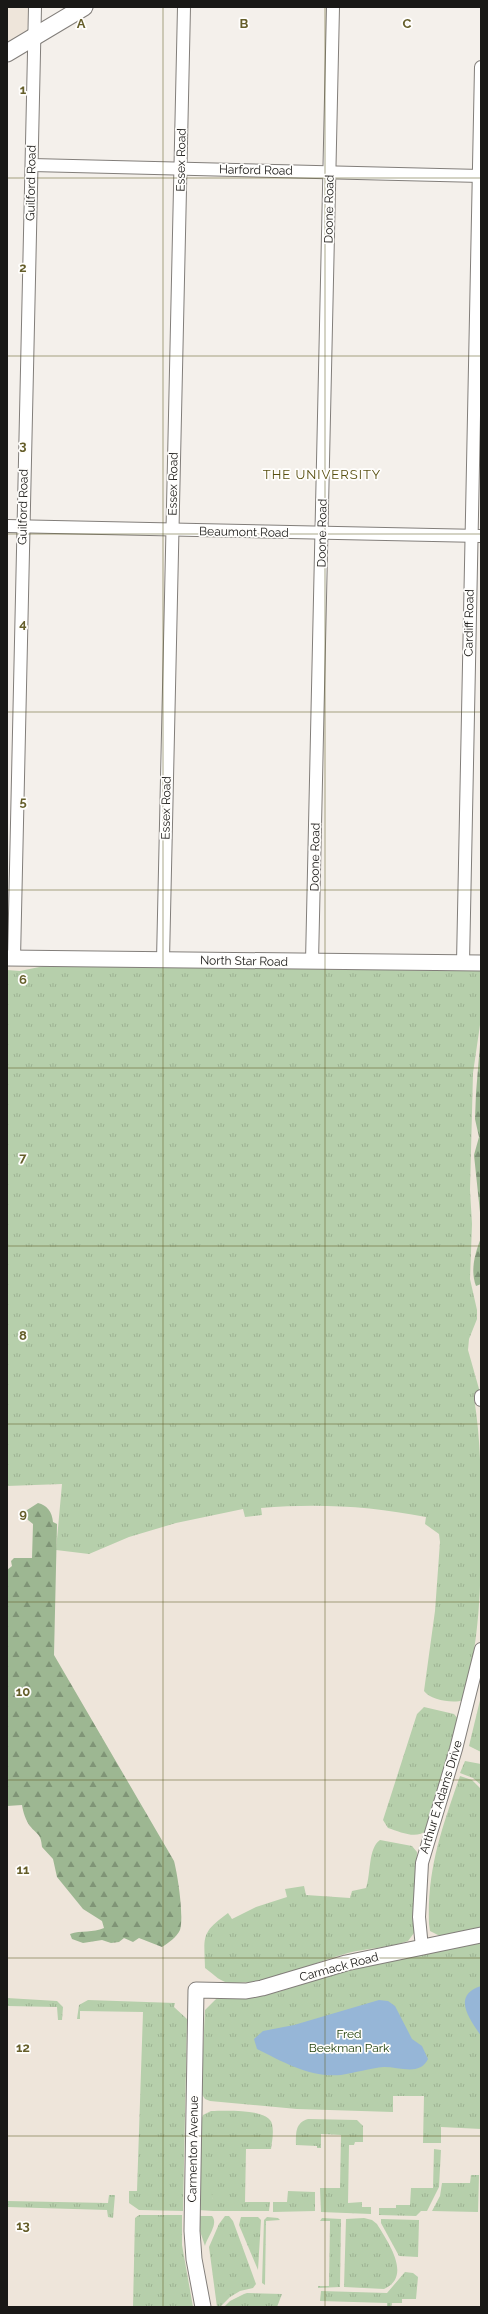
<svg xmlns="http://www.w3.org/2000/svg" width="488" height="2314" viewBox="0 0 488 2314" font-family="Raleway,sans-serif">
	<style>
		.built { fill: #eee5da }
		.grass { fill: url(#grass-tufts) }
		.forest { fill: url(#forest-firs) }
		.garden { fill: #b6cfab }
		.water { fill: #96b6d7 }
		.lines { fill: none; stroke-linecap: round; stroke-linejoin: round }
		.minor-casing { stroke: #827e7a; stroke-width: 14 }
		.tertiary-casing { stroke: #827e7a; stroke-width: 17 }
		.secondary-casing { stroke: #827e7a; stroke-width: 19 }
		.minor { stroke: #fff; stroke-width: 12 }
		.tertiary { stroke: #fff; stroke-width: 15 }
		.secondary { stroke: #fff; stroke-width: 17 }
		.grid { fill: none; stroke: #655e2a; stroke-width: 1; stroke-opacity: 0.55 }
		.labels { text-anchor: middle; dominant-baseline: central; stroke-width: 3.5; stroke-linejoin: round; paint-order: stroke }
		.street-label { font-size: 12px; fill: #191816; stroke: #fffefc }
		.park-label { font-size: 12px; fill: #183902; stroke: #fffefc }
		.neighbourhood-label { font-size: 13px; letter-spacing: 1px; fill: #584f10; stroke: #fffefc }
		.grid-label { font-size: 13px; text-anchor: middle; font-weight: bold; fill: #655e2a; stroke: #fffefc; stroke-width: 3.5; stroke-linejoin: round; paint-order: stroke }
	</style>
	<defs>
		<pattern id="grass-tufts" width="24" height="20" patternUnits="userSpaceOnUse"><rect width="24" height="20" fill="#b6cfab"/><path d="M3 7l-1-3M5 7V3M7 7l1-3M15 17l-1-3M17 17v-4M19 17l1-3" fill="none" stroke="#9cb192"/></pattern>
		<pattern id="forest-firs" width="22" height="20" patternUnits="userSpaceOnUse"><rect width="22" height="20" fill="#9db792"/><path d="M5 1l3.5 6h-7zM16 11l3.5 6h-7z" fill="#7f9476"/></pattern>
	</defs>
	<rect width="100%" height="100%" fill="#f4f0eb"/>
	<g class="built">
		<path d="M7 7H30L27 31 7 43Z"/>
		<path d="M7 958 481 963V2307H7Z"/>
	</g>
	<g class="grass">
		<path d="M44 966 481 971V1018L473 1073 470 1190 472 1224 470 1279 477 1310V1319L469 1339 468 1350 481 1396 474 1398C481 1440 481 1482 481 1525 481 1585 480 1642 463 1700 454 1704 430 1700 424 1691L435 1611 440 1542 439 1534 425 1524 426 1517C371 1506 317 1503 261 1508L262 1515 245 1517 243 1509 176 1523 129 1537 89 1554 56 1550 62 1484 7 1486V970L20 971Z"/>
		<path d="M481 1696V1752L469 1746Z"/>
		<path d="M424 1707 454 1714 459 1720 427 1830C416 1840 401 1832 388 1828L383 1820 417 1714Z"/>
		<path d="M465 1761 481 1764V1785L473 1778 460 1773Z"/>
		<path d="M460 1776 472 1780 481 1789V1930L440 1936 430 1931 429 1924C427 1868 442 1828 460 1776Z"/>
		<path d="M380 1840 412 1846 417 1852 414 1933 408 1941C389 1948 368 1948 348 1953 310 1963 273 1984 233 1983 220 1983 215 1975 205 1968 204 1935 201 1933 228 1913L232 1919 256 1907 287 1897 285 1889 304 1886 306 1895 350 1898 352 1891 366 1888C371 1874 368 1848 380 1840Z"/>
		<path d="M481 1942V2129L441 2127V2143H423L424 2096H393V2112L297 2109 210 2101 205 2099 201 2093 205 2010 218 1997 278 1992 359 1965Z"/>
		<path d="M7 1998 57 2001 63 2007 62 2020H58L57 2007 7 2006Z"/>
		<path d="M88 2000 175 2003 174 2007 187 2019 183 2211 139 2210 129 2203V2191H137L143 2012 80 2011V2019H77L79 2005Z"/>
		<path d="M211 2111C224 2111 269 2108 272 2124 274 2132 272 2142 271 2149H246L245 2202H270L269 2211H213V2199L199 2176 200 2123 203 2115Z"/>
		<path d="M308 2119 357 2120 363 2126V2142H355L354 2145H349L348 2203 362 2202V2207H371V2214L321 2212 320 2188H340L341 2135 321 2134V2148H317V2146L296 2145C296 2133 295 2123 308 2119Z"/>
		<path d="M434 2149 441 2150 439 2187 427 2211H421L416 2216 379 2215V2208H396V2205H410L411 2188H433Z"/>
		<path d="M471 2175H479L478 2212 432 2211 440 2196 442 2183H470Z"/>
		<path d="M288 2191 315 2192V2211L273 2212V2202H287Z"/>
		<path d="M109 2195H115L113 2218 108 2217 107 2210 7 2207V2201L108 2203Z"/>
		<path d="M139 2215H182V2245L193 2307H133L135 2218Z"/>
		<path d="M225 2216H229L233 2221 256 2284 253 2288 240 2291 230 2297 220 2307H217L209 2247 219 2224Z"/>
		<path d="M241 2217H258L261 2220 258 2270 239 2225Z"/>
		<path d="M267 2217 278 2218 280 2220 266 2221 265 2285 262 2283 264 2220Z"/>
		<path d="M322 2218 341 2219 340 2287 318 2288V2286H329L330 2221H320Z"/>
		<path d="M364 2218 372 2220 377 2224C387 2241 413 2276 384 2289L344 2287 346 2219Z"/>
		<path d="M381 2219 419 2220 418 2257 399 2256 381 2223Z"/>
		<path d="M405 2272 413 2273 418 2277 416 2299H402V2303H392L391 2307H387V2303L320 2301 321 2291 387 2293Z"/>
		<path d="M244 2294 247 2293 282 2294 277 2307H224L230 2301Z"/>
	</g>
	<g class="forest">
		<path d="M481 1032V1222L474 1155 479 1137 475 1119 476 1093Z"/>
		<path d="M481 1238V1284L476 1286C470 1270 475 1253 481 1238Z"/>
		<path d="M38 1503C47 1505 52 1512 53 1522L57 1524 54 1655 174 1861C178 1876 184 1916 180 1930 177 1937 168 1943 162 1947L139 1938 133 1942 124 1938 119 1942 111 1943 102 1940 83 1943 72 1939 70 1934C81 1930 93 1933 104 1928L102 1921 83 1909 57 1877 53 1859 42 1847C41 1833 37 1835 30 1826 26 1821 23 1812 22 1805L7 1806V1570L12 1566 11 1561 14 1558H32L33 1524 28 1520 24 1512Z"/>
	</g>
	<g class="garden">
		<path d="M199 2176 208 2181 213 2199V2211L198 2210Z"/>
		<path d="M198 2216H212C219 2224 207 2237 205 2246L199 2228Z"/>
	</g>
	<g class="water">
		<path d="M481 1986V2036C470 2019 451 1996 481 1986Z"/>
		<path d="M379 2000 388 2001 395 2006 412 2039 422 2046 428 2059C420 2076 400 2067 384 2067 370 2068 355 2073 341 2075 311 2078 283 2062 257 2049L254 2039 263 2031 294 2025Z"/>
	</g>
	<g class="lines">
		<g class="minor-casing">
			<g id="minor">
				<path d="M32 165 481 176"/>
				<path d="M7 526 481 536"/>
				<path d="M14 959 35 7"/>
				<path d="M163 960 184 7"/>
				<path d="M312 962 333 7"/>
				<path d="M463 963 481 67"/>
				<path d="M481 1396V1400"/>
				<path d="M422 1948 419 1917 422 1863 456 1749 481 1649"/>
			</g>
		</g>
		<g class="tertiary-casing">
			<g id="tertiary">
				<path d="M7 958 481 963"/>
				<path d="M203 2307 194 2259 192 2231 196 1990 246 1991 262 1988 346 1963 481 1935"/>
			</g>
		</g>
		<g class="secondary-casing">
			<path id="secondary" d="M7 53 84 7"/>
		</g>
		<use href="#minor" class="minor"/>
		<use href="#tertiary" class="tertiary"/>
		<use href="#secondary" class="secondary"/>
	</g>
	<path class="grid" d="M163 7V2307M325 7V2307M7 178H481M7 356H481M7 534H481M7 712H481M7 890H481M7 1068H481M7 1246H481M7 1424H481M7 1602H481M7 1780H481M7 1958H481M7 2136H481"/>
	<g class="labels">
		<g class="street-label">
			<text transform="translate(181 160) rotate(-89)">Essex Road</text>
			<text transform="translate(256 170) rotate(1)">Harford Road</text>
			<text transform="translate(31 183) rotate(-89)">Guilford Road</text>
			<text transform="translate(329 209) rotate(-89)">Doone Road</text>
			<text transform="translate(173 484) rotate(-89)">Essex Road</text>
			<text transform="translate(23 507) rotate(-89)">Guilford Road</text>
			<text transform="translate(244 532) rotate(1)">Beaumont Road</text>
			<text transform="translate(322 533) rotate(-89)">Doone Road</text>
			<text transform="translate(469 623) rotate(-89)">Cardiff Road</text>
			<text transform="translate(166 808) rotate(-89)">Essex Road</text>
			<text transform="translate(315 857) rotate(-89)">Doone Road</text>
			<text transform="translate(244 961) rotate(1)">North Star Road</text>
			<text transform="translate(441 1797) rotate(-73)">Arthur E Adams Drive</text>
			<text transform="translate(339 1967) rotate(-15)">Carmack Road</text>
			<text transform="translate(193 2149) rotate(-89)">Carmenton Avenue</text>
		</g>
		<g class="park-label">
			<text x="349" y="2034">Fred<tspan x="349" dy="14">Beekman Park</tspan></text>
		</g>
		<g class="neighbourhood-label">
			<text x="322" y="474">THE UNIVERSITY</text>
		</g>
	</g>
	<g class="grid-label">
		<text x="81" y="28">A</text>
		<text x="244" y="28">B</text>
		<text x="407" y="28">C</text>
		<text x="23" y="94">1</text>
		<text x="23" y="272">2</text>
		<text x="23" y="450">3</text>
		<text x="23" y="628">4</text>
		<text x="23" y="806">5</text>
		<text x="23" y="984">6</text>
		<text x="23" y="1162">7</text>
		<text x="23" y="1340">8</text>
		<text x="23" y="1518">9</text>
		<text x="23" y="1696">10</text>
		<text x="23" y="1874">11</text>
		<text x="23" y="2052">12</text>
		<text x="23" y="2230">13</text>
	</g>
	<rect width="488" height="2314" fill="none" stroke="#191816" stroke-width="16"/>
</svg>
